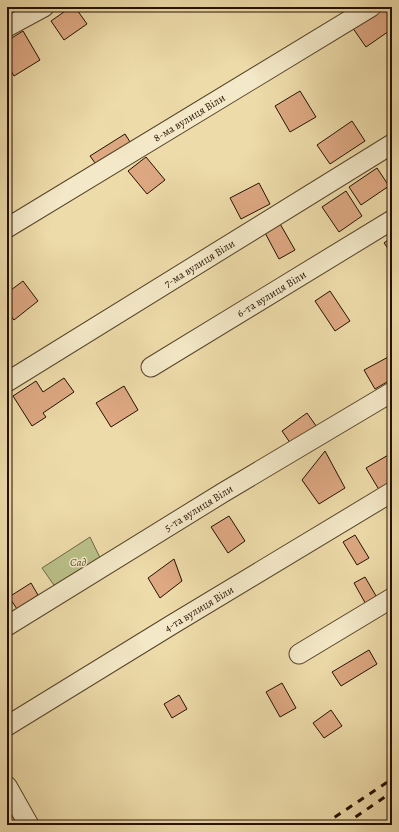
<svg xmlns="http://www.w3.org/2000/svg" width="399" height="832" viewBox="0 0 399 832" font-family="Alegreya,serif">
	<style>
		.green { fill: #b9c087; stroke: #6e6844 }
		.building { fill: #dda882; stroke: #241100 }
		.lines { fill: none; stroke-linecap: round; stroke-linejoin: round }
		.minor-casing { stroke: #56442a; stroke-width: 21 }
		.minor { stroke: #f3e8c7; stroke-width: 19 }
		.rail { stroke: #241100; stroke-width: 3; stroke-dasharray: 7 7; stroke-linecap: butt }
		.labels { text-anchor: middle; dominant-baseline: central; stroke-width: 3; stroke-linejoin: round; paint-order: stroke }
		.street-label { font-size: 11px; fill: #241100; stroke: #f3e8c7 }
		.park-label { font-size: 11px; font-style: italic; fill: #584e2f; stroke: #f3e8c7 }
	</style>
	<rect width="100%" height="100%" fill="#eddba9"/>
	<filter id="stains"><feTurbulence type="fractalNoise" baseFrequency=".005" numOctaves="4"/><feColorMatrix values="0 0 0 0 .2 0 0 0 0 .09 0 0 0 0 .02 0 0 0 .5 -.17"/></filter>
	<radialGradient id="worn" r=".72"><stop offset=".6" stop-color="#630" stop-opacity="0"/><stop offset="1" stop-color="#630" stop-opacity=".3"/></radialGradient>
	<path class="green" d="M90 537 103 564 58 591 42 568Z"/>
	<g class="building">
		<path d="M71 7H75L87 24 64 40 51 21Z"/>
		<path d="M382 7H392V29L366 47 352 27Z"/>
		<path d="M23 31 40 60 14 76 7 64V41Z"/>
		<path d="M300 91 316 117 290 132 275 106Z"/>
		<path d="M352 121 365 141 330 164 317 145Z"/>
		<path d="M125 134 132 145 98 167 90 156Z"/>
		<path d="M146 157 165 180 147 194 128 171Z"/>
		<path d="M377 168 389 186 361 205 349 187Z"/>
		<path d="M259 183 270 204 241 219 230 198Z"/>
		<path d="M346 191 362 216 339 232 322 207Z"/>
		<path d="M279 222 295 250 279 259 264 231Z"/>
		<path d="M392 237V254L384 243Z"/>
		<path d="M23 281 38 301 14 320 7 311V293Z"/>
		<path d="M330 291 350 321 335 331 315 301Z"/>
		<path d="M392 355V379L375 389 364 370Z"/>
		<path d="M64 378 74 392 43 413 46 417 32 426 13 396 36 381 43 392Z"/>
		<path d="M124 386 138 410 111 427 96 403Z"/>
		<path d="M307 413 319 430 293 447 282 431Z"/>
		<path d="M325 451 345 488 319 504 302 480Z"/>
		<path d="M390 454 392 457V486L381 493 366 468Z"/>
		<path d="M229 516 245 541 228 553 211 527Z"/>
		<path d="M355 535 369 558 357 565 343 542Z"/>
		<path d="M174 559 182 581 160 598 148 578Z"/>
		<path d="M365 577 379 601 368 608 354 583Z"/>
		<path d="M31 583 38 595 17 609 9 597Z"/>
		<path d="M369 650 377 664 341 686 332 672Z"/>
		<path d="M282 683 296 708 280 717 266 692Z"/>
		<path d="M179 695 187 709 172 718 164 704Z"/>
		<path d="M331 710 342 726 324 738 313 723Z"/>
	</g>
	<g class="lines">
		<g class="minor-casing">
			<g id="minor">
				<path d="M7 27 44 7"/>
				<path id="s1" d="M7 228 371 7"/>
				<path id="s2" d="M151 367 392 220"/>
				<path id="s3" d="M7 382 392 144"/>
				<path id="s4" d="M7 626 224 492 392 392"/>
				<path d="M299 654 392 598"/>
				<path id="s5" d="M7 726 173 624 392 492"/>
				<path d="M7 786 29 825"/>
			</g>
		</g>
		<use href="#minor" class="minor"/>
		<g class="rail">
			<path d="M323 825 392 779"/>
			<path d="M344 825 392 792"/>
		</g>
	</g>
	<g class="labels">
		<g class="street-label">
			<text stroke="none"><textPath href="#s1" startOffset="213">8-ма вулиця Віли</textPath></text>
			<text stroke="none"><textPath href="#s3" startOffset="226">7-ма вулиця Віли</textPath></text>
			<text stroke="none"><textPath href="#s2" startOffset="141">6-та вулиця Віли</textPath></text>
			<text stroke="none"><textPath href="#s4" startOffset="225">5-та вулиця Віли</textPath></text>
			<text stroke="none"><textPath href="#s5" startOffset="225">4-та вулиця Віли</textPath></text>
		</g>
		<g class="park-label">
			<text x="78" y="562">Сад</text>
		</g>
	</g>
	<rect width="399" height="832" fill="none" stroke="#eddba9" stroke-width="24"/>
	<rect x="8" y="8" width="383" height="816" fill="none" stroke="#241100" stroke-width="2"/>
	<rect x="12" y="12" width="375" height="808" fill="none" stroke="#241100"/>
	<rect width="100%" height="100%" filter="url(#stains)"/>
	<rect width="100%" height="100%" fill="url(#worn)"/>
</svg>
